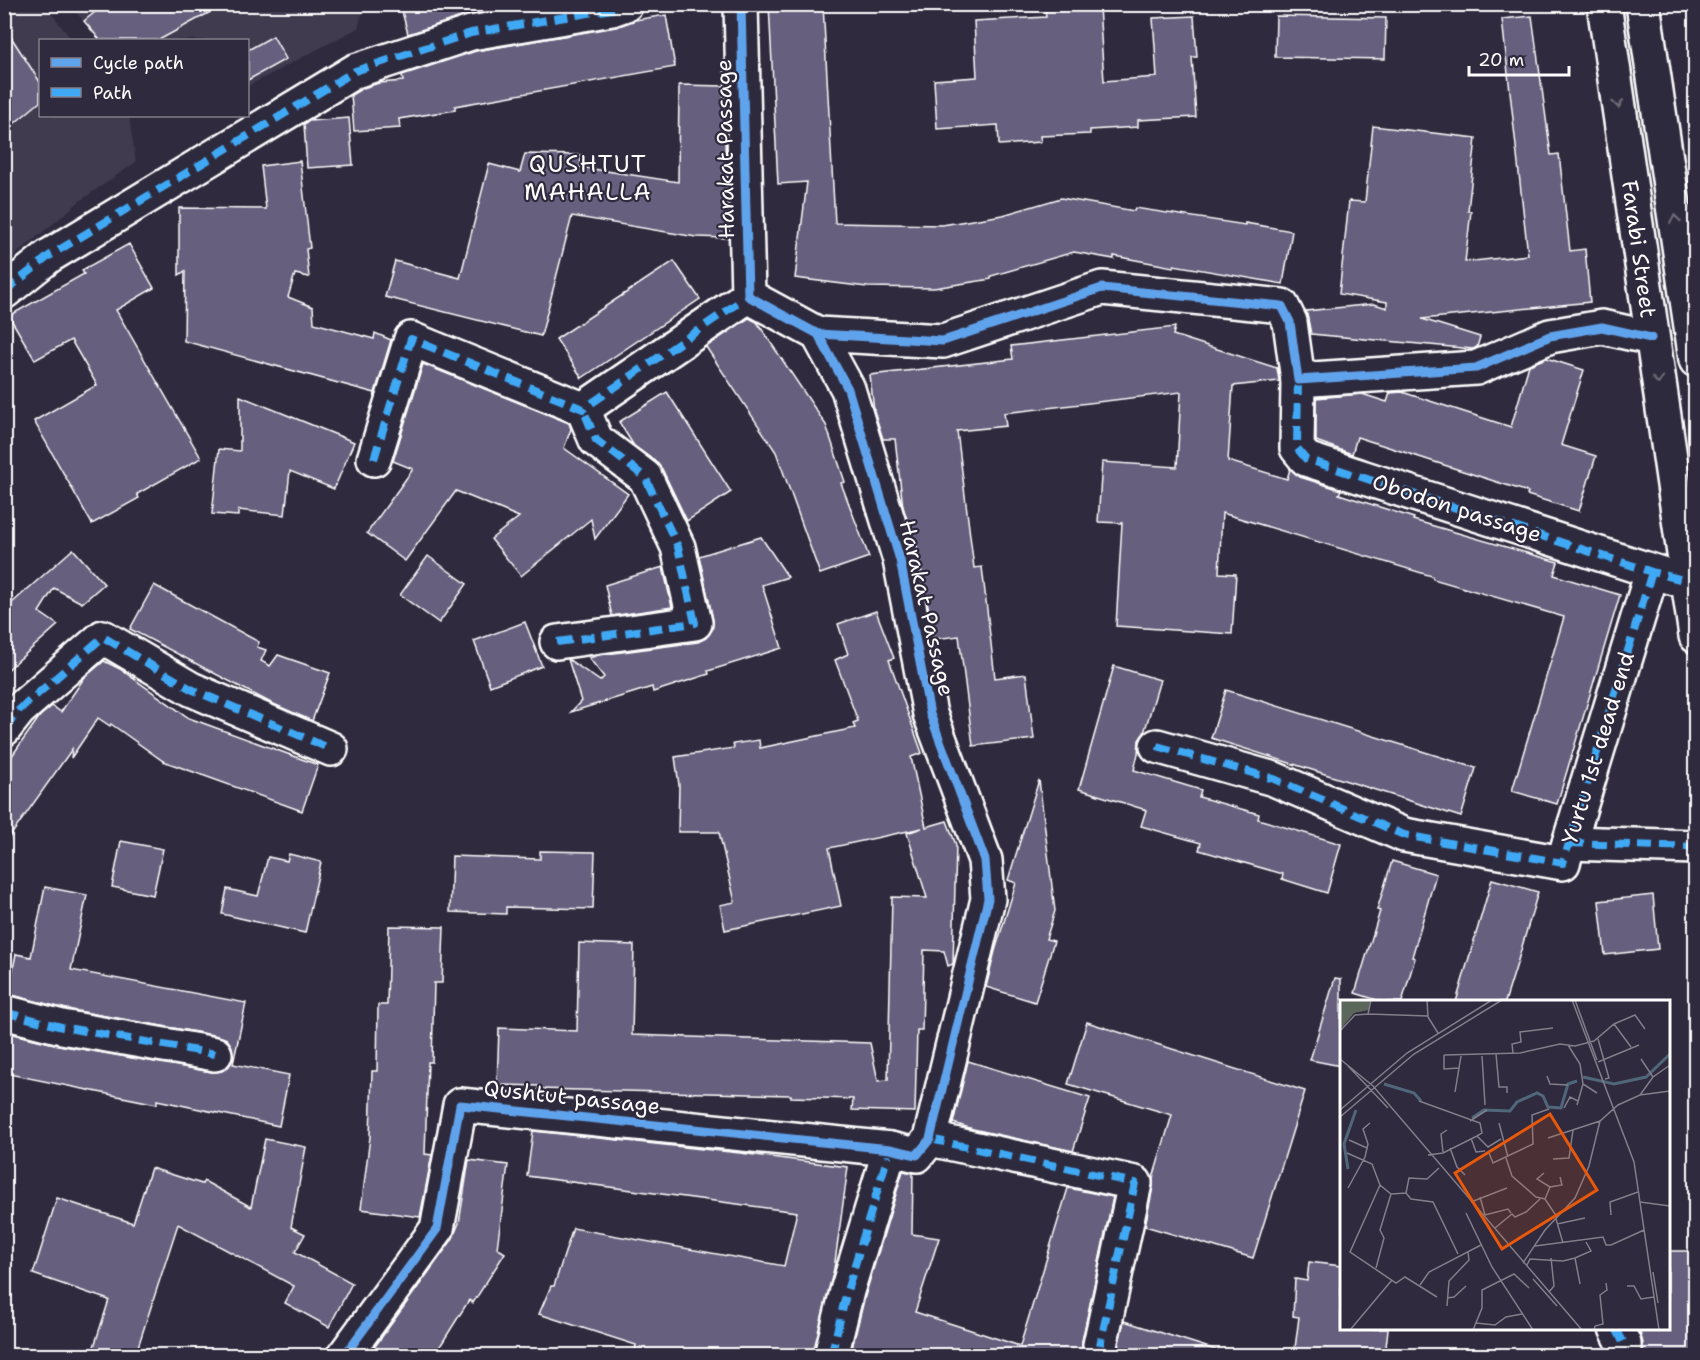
<svg xmlns="http://www.w3.org/2000/svg" width="1700" height="1360" viewBox="0 0 1700 1360" font-family="'Shantell Sans',sans-serif">
	<style>
		.built { fill: #403a50 }
		.building { fill: #66607e; stroke: #fff; stroke-width: 1.5 }
		.lines { fill: none; stroke-linecap: round; stroke-linejoin: round }
		.minor-casing { stroke: #fff; stroke-width: 38 }
		.major-casing { stroke: #fff; stroke-width: 38 }
		.minor { stroke: #2f2a3d; stroke-width: 33 }
		.major { stroke: #2f2a3d; stroke-width: 33 }
		.quiet { stroke: #3fa9f5; stroke-width: 8; stroke-dasharray: 15 8; stroke-linecap: butt }
		.cycleway-casing { stroke: #2f2a3d; stroke-width: 13 }
		.cycleway { stroke: #60a3ed; stroke-width: 9 }
		.oneway { stroke: #6d6a77 }
		.labels { text-anchor: middle; dominant-baseline: central; stroke-width: 4.5; stroke-linejoin: round; paint-order: stroke }
		.street-label { font-size: 22px; fill: #fff; stroke: #2f2a3d }
		.neighbourhood-label { font-size: 24px; letter-spacing: 1.5px; fill: #fff; stroke: #2f2a3d }
		.inset-river { fill: none; stroke: #50677b; stroke-width: 3 }
		.inset-road { fill: none; stroke: #827f8b; stroke-width: 1.5 }
		.view { fill: #e8590c; fill-opacity: 0.15; stroke: #e8590c; stroke-width: 3 }
		.inset-edge { fill: none; stroke: #fff; stroke-width: 3 }
	</style>
	<rect width="100%" height="100%" fill="#2f2a3d"/>
	<filter id="ink" filterUnits="userSpaceOnUse"><feTurbulence type="fractalNoise" baseFrequency=".0167" numOctaves="2"/><feDisplacementMap in="SourceGraphic" scale="12" xChannelSelector="R" yChannelSelector="G"/><feConvolveMatrix kernelMatrix="1 2 1 2 8 2 1 2 1" color-interpolation-filters="sRGB"/></filter>
	<g filter="url(#ink)">
		<g class="built">
			<path d="M5 5H45L72 40H40V116H129L136 162 80 201 5 264Z"/>
			<path d="M70 5H365L358 28 248 86V40H99Z"/>
		</g>
		<g class="building">
			<path d="M105 4H225L159 40H100L84 21Z"/>
			<path d="M400 4H527L468 15 408 34Z"/>
			<path d="M769 4H823L835 223 942 225 1003 215 1061 198 1134 211 1135 208 1245 225V223L1292 231 1283 284 1174 265 1173 267 1114 256V259L1074 252 991 276V279L934 288 867 287 795 278 807 182 778 184Z"/>
			<path d="M1099 7 1104 81 1157 77 1153 18 1194 16 1197 57H1192L1196 117 1138 120V127L1090 130V134L1040 136 1041 142 999 145 998 125 937 129 934 80 977 77 974 21 1046 17 1045 10Z"/>
			<path d="M666 15 675 67 455 106V110L399 119 400 128 354 131 351 95 363 88 379 83 403 81 402 75 476 51 615 27 635 20Z"/>
			<path d="M1276 16 1386 18 1385 59 1275 57Z"/>
			<path d="M1532 16 1551 155 1559 154 1570 251 1585 249 1590 302 1422 319 1480 337 1477 347 1473 349 1311 334 1306 311 1374 304 1387 308V302L1339 294 1349 201 1365 202 1373 126 1476 138 1468 211H1471L1465 262 1528 255 1502 19Z"/>
			<path d="M4 26 40 82V102L4 132Z"/>
			<path d="M273 36 286 59 248 80V50Z"/>
			<path d="M679 85 724 86 727 238 696 237 572 216 541 336 385 297 395 261 460 278 489 164 520 172 525 154 582 155 580 167 678 182Z"/>
			<path d="M349 118 353 165 307 168 304 124 309 121Z"/>
			<path d="M300 161 310 248 306 249 309 277 295 274 288 297 313 307 314 323 374 339 375 333 391 340 375 393 184 341 185 271 179 275V208L266 209 261 166Z"/>
			<path d="M129 244 154 288 116 310 201 458 137 494 139 498 92 524 34 421 97 385 71 340 35 360 9 316 84 274 82 270Z"/>
			<path d="M674 261 700 299 582 378 556 339Z"/>
			<path d="M749 318 757 322 826 425 845 482 841 483 869 557 820 574 776 452 706 347Z"/>
			<path d="M1175 327 1173 335 1277 368 1279 381 1233 386 1228 461 1287 479 1290 469 1300 477 1341 490 1339 494 1414 518 1413 520 1558 562 1554 575 1620 595 1557 804 1512 791 1564 617 1433 579 1432 576 1222 513 1219 573 1236 574 1232 634 1116 626 1122 523 1098 522 1102 462 1177 467 1181 392 1004 413 1006 426 957 431 974 568 982 567 995 678 1026 674 1034 739 973 746 959 636 934 639 916 541H914L903 507 895 439H883L874 411 870 375 1013 359 1011 346Z"/>
			<path d="M1546 358 1584 370 1561 445 1596 456 1579 511 1527 495 1528 492 1357 437 1352 454 1316 441V398L1362 394 1387 402 1390 393 1402 392 1511 427 1529 365Z"/>
			<path d="M423 364 569 423 571 429 564 448 628 494 595 539 591 519 521 576 491 539 519 517 456 491 405 561 367 533 413 469 393 461Z"/>
			<path d="M667 392 731 492 687 521 662 469 656 462 634 446 619 422Z"/>
			<path d="M240 396 354 442 334 489 290 471 285 515 238 510V516L212 514 219 449 240 451Z"/>
			<path d="M761 537 788 577 762 585 782 648 708 671 709 674 653 692 652 687 571 712 581 701 568 659 600 681 604 677 589 658 599 655 698 642 706 638 712 630 713 620 699 556Z"/>
			<path d="M73 549 104 584 82 603 54 588 39 612 58 625 4 673V610Z"/>
			<path d="M428 556 467 584 439 623 400 595Z"/>
			<path d="M663 567 672 607 612 616 605 585Z"/>
			<path d="M154 585 259 642 257 647 266 650 261 661 270 666 278 655 330 673 312 721 269 702 130 629Z"/>
			<path d="M876 611 894 658 889 660 922 753 911 757 926 827 947 821 956 845 953 964 948 966 944 951 924 950 922 1030H917L915 1112 852 1110 853 1099 791 1097V1095L538 1089 539 1086 497 1085 499 1028 577 1031 579 943 634 945 632 1035 870 1043 878 1081 888 1080 892 897 927 898 907 833 922 828 829 848 841 906 725 930 720 905 735 902 719 832H678L679 785 675 757 734 748 733 744 759 740 760 748 855 728 853 723 858 721 835 660 848 654 838 624Z"/>
			<path d="M525 622 542 666 490 686 474 641Z"/>
			<path d="M104 661 120 669 189 718 318 765 302 811 163 761 111 724 110 726 98 718 71 758 72 749 4 845V767L40 716 52 706 61 712 84 678Z"/>
			<path d="M1114 666 1160 680 1144 733 1139 740 1138 754 1134 770 1201 790 1199 797 1259 814 1258 819 1341 844 1327 893 1282 879 1283 874 1199 850 1201 843 1141 826 1146 810 1079 789Z"/>
			<path d="M1226 690 1476 768 1461 817 1211 738Z"/>
			<path d="M1039 780 1055 911 1046 939 1054 941 1035 1002 986 987 995 951 1016 883 1008 880Z"/>
			<path d="M121 841 163 849 153 895 112 887Z"/>
			<path d="M540 851 595 852 593 909 506 907V914L450 912 452 856 540 859Z"/>
			<path d="M289 854 321 862 305 933 222 914 227 889 258 896 268 857 287 861Z"/>
			<path d="M1392 861 1436 874 1412 957 1415 958 1402 1002H1383L1355 993 1380 911 1377 910Z"/>
			<path d="M1492 879 1538 892 1516 967 1505 1002H1456Z"/>
			<path d="M45 887 87 895 71 970 246 1003 233 1064 289 1075 279 1126 157 1100V1104L4 1073V1054L9 1033 59 1045 212 1072 222 1071 229 1066 233 1058 232 1047 227 1039 218 1036 66 1009 8 994 16 954 31 957Z"/>
			<path d="M1653 895 1658 949 1605 955 1599 901Z"/>
			<path d="M389 926 444 927 442 983H434L432 1062H428L425 1154 432 1155 420 1217 361 1209 370 1137 372 1071H377L378 1005H387Z"/>
			<path d="M1335 978 1341 979V1066L1310 1060Z"/>
			<path d="M1087 1022 1305 1091 1253 1258 1145 1226 1153 1187V1178L1172 1115 1068 1084Z"/>
			<path d="M968 1061 1090 1098 1073 1151 973 1129 953 1123Z"/>
			<path d="M533 1131 740 1153 848 1167 834 1269 813 1356H634L636 1345 539 1314 551 1286H554L573 1228 784 1266 797 1212 527 1176Z"/>
			<path d="M265 1139 306 1147 291 1227 305 1234 295 1252 352 1283 329 1327 285 1303 294 1286 178 1224 135 1356H91L109 1300 33 1274 57 1198 133 1223 151 1168 202 1184 204 1181 251 1207Z"/>
			<path d="M469 1160 508 1165 497 1248 505 1253 473 1303 469 1300 434 1356H368L452 1240 459 1223Z"/>
			<path d="M903 1171 913 1173 912 1234 939 1238 915 1312 1020 1346 1068 1188 1113 1197 1082 1341V1350L1085 1356H850L865 1296Z"/>
			<path d="M1668 1251H1692L1695 1356H1643V1343L1639 1329H1668Z"/>
			<path d="M1309 1262 1341 1266V1329H1388L1385 1356H1294L1299 1317 1293 1316 1295 1279 1307 1281Z"/>
			<path d="M1124 1321 1216 1350 1215 1356H1115Z"/>
		</g>
		<g class="lines">
			<g class="minor-casing">
				<g id="minor">
					<path d="M4 292 49 256 355 71 471 33 612 9 626 4"/>
					<path d="M818 334 943 341 1102 288 1282 306 1290 322 1298 380 1476 368 1550 336 1602 327 1651 338"/>
					<path d="M1298 380 1297 448 1306 459 1674 578"/>
					<path d="M374 459 411 339 583 409 748 296"/>
					<path d="M557 642 695 623 678 547 645 477 596 440 583 409"/>
					<path d="M4 729 19 710 103 637 191 689 331 749"/>
					<path d="M1157 746 1274 779 1404 835 1563 863 1652 572"/>
					<path d="M1569 843 1696 847"/>
					<path d="M4 1012 62 1027 215 1054"/>
					<path d="M930 1139 1135 1183 1100 1345"/>
					<path d="M1616 1328 1624 1344V1356"/>
					<path d="M344 1356 437 1229 460 1105 890 1149 917 1155 930 1139 988 899 985 860 930 714 900 560 848 389 818 334 748 296 741 4"/>
					<path d="M831 1356 847 1291 890 1149"/>
				</g>
			</g>
			<g class="major-casing">
				<g id="major">
					<path d="M1604 4 1696 636"/>
					<path d="M1643 4 1696 360"/>
				</g>
			</g>
			<use href="#minor" class="minor"/>
			<use href="#major" class="major"/>
			<g class="quiet">
				<path d="M4 292 49 256 355 71 471 33 612 9 626 4"/>
				<path d="M1298 380 1297 448 1306 459 1652 572 1687 581"/>
				<path d="M374 459 411 339 583 409 748 296"/>
				<path d="M557 642 695 623 678 547 645 477 596 440 583 409"/>
				<path d="M4 729 19 710 103 637 191 689 331 749"/>
				<path d="M1157 746 1274 779 1404 835 1563 863 1652 572"/>
				<path d="M1569 843 1696 847"/>
				<path d="M4 1012 62 1027 215 1054"/>
				<path d="M930 1139 1135 1183 1100 1345"/>
				<path d="M1616 1328 1624 1344V1356"/>
				<path d="M831 1356 847 1291 890 1149"/>
			</g>
			<g class="cycleway-casing">
				<g id="cycleway">
					<path d="M818 334 943 341 1102 288 1282 306 1290 322 1298 380 1476 368 1550 336 1602 327 1651 338"/>
					<path d="M344 1356 437 1229 460 1105 890 1149 917 1155 930 1139 988 899 985 860 930 714 900 560 848 389 818 334 748 296 741 4"/>
				</g>
			</g>
			<use href="#cycleway" class="cycleway"/>
		</g>
		<defs><path id="oneway-chevron" d="M-2-3.5L2.5 0L-2 3.5" fill="none" stroke-width="1.6" stroke-linecap="round" stroke-linejoin="round" transform="scale(1.5)"/></defs>
		<g class="oneway">
			<use href="#oneway-chevron" transform="translate(1618 104) rotate(82)"/>
			<use href="#oneway-chevron" transform="translate(1675 219) rotate(-98)"/>
			<use href="#oneway-chevron" transform="translate(1658 380) rotate(82)"/>
		</g>
	</g>
	<g class="labels">
		<g class="street-label">
			<text transform="translate(725 149) rotate(-91)">Harakat Passage</text>
			<text transform="translate(1639 249) rotate(82)">Farabi Street</text>
			<text transform="translate(1457 508) rotate(18)">Obodon passage</text>
			<text transform="translate(927 608) rotate(77)">Harakat Passage</text>
			<text transform="translate(1598 748) rotate(-73)">Yurtu 1st dead end</text>
			<text transform="translate(572 1097) rotate(6)">Qushtut passage</text>
		</g>
		<g class="neighbourhood-label">
			<text x="588" y="164">QUSHTUT<tspan x="588" dy="28">MAHALLA</tspan></text>
		</g>
	</g>
	<g transform="translate(1340 1000)">
		<rect width="330" height="330" fill="#2f2a3d"/>
		<path d="M0 0H30L29 10 14 13 0 30Z" fill="#5b675b"/>
		<path class="inset-river" d="M243 77 274 84 306 77 330 54M44 84 74 93 81 101M132 118 144 110 170 111 177 102 197 93 203 96 208 107 221 108 228 84 237 81M8 169 4 144 16 110"/>
		<path class="inset-road" d="M87 0 88 17 98 33M232 0 294 162 319 330M235 0 257 60M28 14 88 16M274 24 291 47M0 31 15 15 28 14 31 0M258 39 269 78 265 79M228 45 240 64 243 84 257 93M173 53 172 44 181 42 180 32 213 28M156 54 159 87H167V93M104 55 180 53 220 44 235 46 254 41 274 24 295 15 305 29M104 55V69L119 68M142 56 145 105M0 59 33 86 242 330M301 59 313 77M258 62 299 45M8 66 48 108M207 76 210 84 228 85M115 92 121 56M300 95 313 77 330 65M79 101 140 123 142 133 137 136M237 105 243 84M224 108 230 97 238 101M0 110 67 53 152 0M0 117 74 54 162 0M130 121 147 110M159 123 168 157M137 136 148 147 161 139M131 138 136 152 145 151M208 138 260 121 278 105 300 95 330 91M9 140 27 148M110 148 117 167 125 175M103 152 101 134 107 130M7 153 32 164 40 185 51 194 66 193 71 199 93 202 118 254M149 153 153 163 193 144 192 115 209 109M88 155 103 153 137 136M166 158 172 176 196 197 205 199 217 217M213 159 229 158 233 130M204 173 197 179 210 187M40 185 10 252 56 283 65 277 97 297M8 188 25 157 28 144 23 129 30 123M66 193 69 178 87 179 99 168M140 197 145 215M205 199 210 187 222 185 220 177M131 202 167 188M300 202 330 206M126 213 152 267 193 330M145 215 168 209 171 213M271 215 270 202 298 192M216 219 223 243M217 224 245 218M155 228 172 214 175 217 186 212 200 199M195 246 263 237 266 245H271L304 230M235 258 240 284M183 263 205 230 235 198 249 166 260 121M187 265 190 259 223 261 235 258 251 251 246 242M36 268 44 238 40 230 51 194M313 272 318 303M193 279 217 306M80 285 89 272 141 245M287 286H294L301 299 314 297M209 292 214 286 211 258M107 298 114 297 126 286M107 306 109 281 129 260 128 252M136 323 155 325 166 317 182 314M10 330 52 280M133 330 142 308V290L174 274 189 288M254 330 255 326 263 324 260 295 267 290 266 283"/>
		<path class="view" d="M210 114 257 190 162 249 115 173Z"/>
		<rect width="330" height="330" class="inset-edge"/>
	</g>
	<rect width="1700" height="1360" fill="none" stroke="#2f2a3d" stroke-width="24"/>
	<rect x="12" y="12" width="1676" height="1336" fill="none" stroke="#fff" stroke-width="2" filter="url(#ink)"/>
	<rect x="39" y="39" width="210" height="78" fill="#2f2a3d" stroke="#827f8b" stroke-width="1.5"/>
	<rect x="51" y="58" width="30" height="9" fill="#60a3ed" stroke="#827f8b" stroke-width="1.5"/>
	<text x="93" y="69" font-size="18" fill="#ffffff">Cycle path</text>
	<rect x="51" y="88" width="30" height="9" fill="#3fa9f5" stroke="#827f8b" stroke-width="1.5"/>
	<text x="93" y="99" font-size="18" fill="#ffffff">Path</text>
	<path d="M1469 66v9h100v-9" fill="none" stroke="#ffffff" stroke-width="3"/>
	<text x="1478" y="66" font-size="18" fill="#ffffff" stroke="#2f2a3d" stroke-width="4.5" paint-order="stroke">20 m</text>
</svg>
